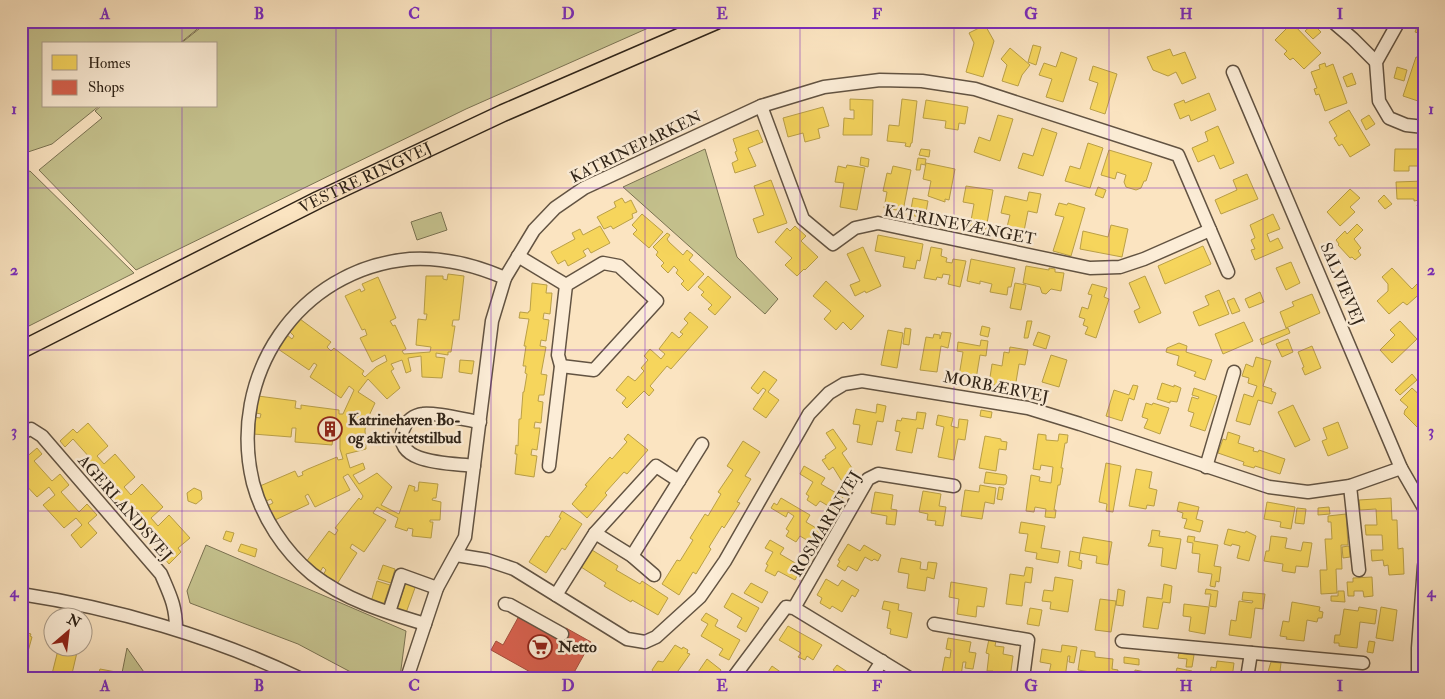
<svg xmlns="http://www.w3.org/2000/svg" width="1445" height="699" viewBox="0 0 1445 699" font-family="'IM FELL Double Pica',serif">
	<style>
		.green { fill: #c5c28e; stroke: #7a7252 }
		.homes { fill: #f6d55c; stroke: #baa047 }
		.shops { fill: #d6604d; stroke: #a44e3d }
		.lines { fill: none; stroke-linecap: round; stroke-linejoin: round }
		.minor-casing { stroke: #625342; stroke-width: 15 }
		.major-casing { stroke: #2f2317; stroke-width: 19 }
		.minor { stroke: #fcedd7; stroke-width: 12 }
		.major { stroke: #fbe4c1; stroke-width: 16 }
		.grid { fill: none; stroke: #7b2cbf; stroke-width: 1; stroke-opacity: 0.55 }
		.labels { text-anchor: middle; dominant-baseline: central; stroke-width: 5; stroke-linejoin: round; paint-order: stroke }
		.street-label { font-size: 16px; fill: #2f2317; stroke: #fcedd7 }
		.poi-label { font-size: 16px; font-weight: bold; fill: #2f2317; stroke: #fcedd7; text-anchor: start }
		.neatline { fill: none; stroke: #7b2cbf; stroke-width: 2 }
		.grid-label { font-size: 16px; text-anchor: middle; font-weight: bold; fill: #7b2cbf }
	</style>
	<rect width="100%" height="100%" fill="#fbe4c1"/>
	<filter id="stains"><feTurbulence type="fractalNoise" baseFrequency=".004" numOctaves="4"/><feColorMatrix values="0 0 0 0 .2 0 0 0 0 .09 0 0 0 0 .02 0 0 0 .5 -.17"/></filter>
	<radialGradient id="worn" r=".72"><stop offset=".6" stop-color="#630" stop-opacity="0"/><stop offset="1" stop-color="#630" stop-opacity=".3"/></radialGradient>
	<g class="green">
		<path d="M21 21H207L179 44H44V106H99L52 144 28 152 21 145Z"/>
		<path d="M209 21H664L466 109 136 270 39 170 102 118 95 111 101 106H216V44H180Z"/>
		<path d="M705 149 737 257 778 299 765 314 623 187Z"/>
		<path d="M30 171 134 273 21 330V174Z"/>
		<path d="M441 212 447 230 417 240 411 222Z"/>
		<path d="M206 545 406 631 400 677 362 678 298 644 190 603 187 591Z"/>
		<path d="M127 648 146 675 144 678H121Z"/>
	</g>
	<g class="homes">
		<path d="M1419 22 1424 23V35L1415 32Z"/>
		<path d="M1292 23 1321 53 1304 69 1293 58 1290 60 1284 54 1287 51 1275 40Z"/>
		<path d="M1313 24 1321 32 1313 39 1305 31Z"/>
		<path d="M985 25 994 41 983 77 966 72 974 43 969 33Z"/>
		<path d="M1033 45 1041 47 1036 65 1028 62Z"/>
		<path d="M1010 48 1030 65 1022 75 1018 86 1002 81 1007 65 1001 59Z"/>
		<path d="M1170 49 1173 56 1185 52 1196 78 1182 84 1176 72 1168 76 1153 70 1147 57Z"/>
		<path d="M1061 52 1077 58 1063 102 1046 97 1052 79 1039 75 1044 63 1056 67Z"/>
		<path d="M1416 57 1424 59V103L1403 96Z"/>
		<path d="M1325 63 1326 67 1333 64 1347 103 1325 111 1319 94 1316 95 1314 89 1317 88 1311 72 1320 69 1319 65Z"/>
		<path d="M1093 66 1117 74 1105 114 1090 109 1098 83 1089 80Z"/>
		<path d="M1397 67 1407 70 1404 81 1394 78Z"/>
		<path d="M1352 73 1356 84 1347 87 1343 77Z"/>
		<path d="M1209 93 1216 110 1191 121 1189 115 1180 119 1174 104 1184 100 1185 103Z"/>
		<path d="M850 99 873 100 872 135H843L844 118 854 119V110H850Z"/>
		<path d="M902 99 917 101 912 143H911L910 147 905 146 906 143 887 141 889 125 899 126Z"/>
		<path d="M926 100 968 107 965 124 959 123 958 130 945 128 946 121 923 118Z"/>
		<path d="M823 107 829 126 818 129 820 138 805 142 803 133 788 137 783 118Z"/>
		<path d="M1349 110 1370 145 1350 157 1342 144 1339 146 1334 138 1337 136 1329 122Z"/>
		<path d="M998 115 1013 119 1000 161 974 152 979 137 990 141Z"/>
		<path d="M1369 115 1375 124 1366 130 1361 120Z"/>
		<path d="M1218 126 1234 163 1220 169 1214 155 1198 162 1192 148 1208 141 1205 132Z"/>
		<path d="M1042 128 1057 133 1043 176 1018 168 1023 153 1033 156Z"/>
		<path d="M758 130 763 142 748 148 756 166 735 173 732 163 738 160 735 152 737 151 733 139Z"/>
		<path d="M1088 143 1103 148 1090 188 1065 181 1070 166 1080 169Z"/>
		<path d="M921 149 930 150 929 157 919 155Z"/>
		<path d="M1395 149H1424V166H1409V171H1394Z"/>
		<path d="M1109 150 1152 163 1146 181H1144L1141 188 1136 190 1126 187 1124 182 1126 175 1117 172 1115 179 1101 175Z"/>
		<path d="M861 157 869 159 868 167 860 165Z"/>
		<path d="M918 158 926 159 925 165 921 164 920 170H916Z"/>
		<path d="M926 163 955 169 949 200 945 199V202L928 196 931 181 923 179Z"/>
		<path d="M847 165 865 168 857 210 840 207 844 183 835 182 838 166 846 168Z"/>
		<path d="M893 166 911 170 903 211 884 208 887 192 883 191 887 173 891 174Z"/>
		<path d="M1247 174 1258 199 1221 214 1215 200 1237 190 1233 180Z"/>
		<path d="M771 180 787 223 758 233 753 219 764 215 754 186Z"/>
		<path d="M1424 181V206H1417L1419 200 1414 201V199H1397L1396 182Z"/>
		<path d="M966 186 993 190 986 229 970 226 974 204 963 202Z"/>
		<path d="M1098 187 1106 190 1103 198 1095 195Z"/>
		<path d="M1350 189 1360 198 1350 207 1355 212 1340 226 1327 212Z"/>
		<path d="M1029 192 1041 194 1037 213 1028 211 1024 231 1007 227 1010 215 1001 213 1005 196 1027 201Z"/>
		<path d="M1384 195 1392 204 1385 209 1378 201Z"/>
		<path d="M622 198 625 203 631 200 637 212 632 214 633 218 613 229 611 226 604 229 597 217 616 207 614 202Z"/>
		<path d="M913 198 928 201 925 218 910 215Z"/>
		<path d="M1059 203 1067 205 1068 203 1085 208 1071 256 1053 251 1064 217 1055 215Z"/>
		<path d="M642 214 663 232 649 248 633 234 637 230 632 225Z"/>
		<path d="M1273 214 1280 229 1267 234 1270 242 1278 238 1283 248 1255 260 1251 250 1255 249 1251 240 1255 238 1250 225Z"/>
		<path d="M1357 224 1363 230 1354 239 1361 248 1358 251 1361 255 1355 260 1352 257 1350 258 1338 245 1339 244 1336 240 1345 231 1347 234Z"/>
		<path d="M1111 225 1128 229 1122 257 1080 249 1083 231 1108 237Z"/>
		<path d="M600 226 610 243 591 253 588 248 583 251 586 256 568 266 565 260 558 264 551 252 575 239 572 233 580 229 583 235Z"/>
		<path d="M795 226 806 236 801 241 818 257 805 270 804 269 797 276 785 265 792 258 775 242 787 228 790 231Z"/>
		<path d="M667 233 670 235 667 239 669 242 683 255 687 250 693 255 689 260 704 274 688 291 681 284 684 281 676 273 678 270 674 266 668 273 661 266 664 263 656 255 658 252 653 247Z"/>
		<path d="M878 235 923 244 920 261 917 260 915 269 903 267 905 257 875 251Z"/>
		<path d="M1203 246 1211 264 1165 284 1158 266Z"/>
		<path d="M863 247 881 286 866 293 865 291 855 296 850 285 860 281 847 254Z"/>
		<path d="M931 247 942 249 941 256 947 258 946 262 952 263 953 259 966 261 960 287 948 284 950 275 943 274 942 278 937 277 936 280 924 278Z"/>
		<path d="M971 259 1015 268 1011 287H1008L1007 295 990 292 992 284 980 281V284L967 281Z"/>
		<path d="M1291 262 1300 283 1286 290 1276 268Z"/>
		<path d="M1026 266 1049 270V268L1055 269V272L1064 273 1061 291 1051 289 1046 294 1042 293 1040 287 1023 283Z"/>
		<path d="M1392 268 1412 289 1423 278 1424 290 1407 305 1403 302 1389 314 1377 301 1388 291V284L1382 277Z"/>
		<path d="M448 274 464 276 459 320H453L452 326H455L451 352H448V355L436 353V357L445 358 442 378 422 377 421 356 408 358 411 371 406 373 402 360 391 364 394 369 391 371 400 388 387 399 368 379 358 392 375 403 367 420 365 430 366 449 346 454 350 468 363 463 365 469 353 475 359 484 377 473 392 487 381 505 399 514 409 485 415 487 414 491H418L419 482 438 484 436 498H433L432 500 441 502 440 520H430V522H433L431 538 412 536 413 529 408 528 407 531 395 527 398 518 377 507 373 513 386 520 364 552 352 544 350 548 357 553 337 584 323 575 326 570 323 567 320 572 306 562 329 531 335 535 338 530 335 528 359 498 361 500 363 496 348 474 343 477 350 490 315 507 308 494 305 496 309 504 275 520 267 506 273 503 271 499 266 501 260 486 295 471 298 477 303 475 302 472 308 469 337 457 338 460 343 459 340 449V431H334L332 445 295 442 296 428H292L291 437 253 434 254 417 260 418 261 414 256 413 258 396 296 401 295 408 301 409V405L308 406 339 410V414H343L354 390 349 386 341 398 310 377 317 365 314 363 309 370 278 349 287 335 292 339 294 336 290 332 300 319 331 342 327 347 331 351 334 348 339 352 364 371 362 374 365 377 376 367 387 361 385 355 372 362 360 338 367 335 365 329 362 330 345 296 360 289 361 292 365 290 362 284 378 277 396 318 390 321 393 326 395 325 406 349 402 351 404 354 430 352 431 347 416 345 418 319 426 320 427 314H424L426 276H443V279L447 280Z"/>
		<path d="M708 276 731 297 715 315 708 309 712 305 701 295 704 292 698 287Z"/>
		<path d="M1145 276 1161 313 1139 323 1134 311 1140 308 1129 283Z"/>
		<path d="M826 281 864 316 851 330 843 322 836 330 824 319 831 311 813 296Z"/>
		<path d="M532 283 547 285 546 293H552L550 314 544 313 543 319 549 320 546 341 541 340 540 346 546 347 541 374 547 375 544 395H539L538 401 543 402 541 423 535 422 534 428H540L537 450 532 449 531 455 537 456 534 477 515 474 517 454H515L516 445 518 446 519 419H521L523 392H524L527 374 525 373 526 366H523L526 346H524L529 319 519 318 520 312 528 313 529 311H530Z"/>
		<path d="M1015 283 1026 285 1021 310 1010 308Z"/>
		<path d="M1092 284 1107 288 1104 297 1109 299 1096 338 1085 334 1088 327 1083 325 1085 319 1079 317 1082 307 1088 309 1092 295 1088 294Z"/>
		<path d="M1219 290 1229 314 1199 326 1193 312 1209 305 1205 296Z"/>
		<path d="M1260 292 1264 302 1249 308 1245 299Z"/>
		<path d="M1312 294 1320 313 1286 328 1280 312 1294 306 1292 302Z"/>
		<path d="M1234 298 1240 311 1232 314 1227 301Z"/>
		<path d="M690 312 708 327 671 369 667 366 650 386 654 390 649 396 644 391 627 408 622 403 626 398 616 390 628 376 635 381 644 371 641 368 648 360 644 356 650 349 661 359 665 354 659 349 672 332 679 338 683 334 680 332 688 323 684 319Z"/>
		<path d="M1027 321H1032L1028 338H1024Z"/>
		<path d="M1400 321 1417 339 1392 363 1380 350 1395 335 1390 330Z"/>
		<path d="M1244 322 1253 341 1223 354 1215 334Z"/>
		<path d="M982 326 990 328 988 337 980 335Z"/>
		<path d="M905 328 911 329 909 345 903 344Z"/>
		<path d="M1288 328 1290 333 1262 345 1260 339Z"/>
		<path d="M888 330 903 333 897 368 881 365Z"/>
		<path d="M942 332 951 333 948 348 941 346 937 372 920 370 926 337 933 338 934 334 940 335V339Z"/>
		<path d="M1038 332 1050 336 1046 349 1033 345Z"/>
		<path d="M1288 339 1293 352 1282 357 1276 344Z"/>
		<path d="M981 340 988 341 986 356 980 355 976 379 959 376 963 352 957 351 958 342 980 346Z"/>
		<path d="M1179 343 1187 346 1186 352 1212 360 1205 380 1194 376 1196 372 1177 365 1179 356 1166 352 1167 348Z"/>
		<path d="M1312 346 1321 368 1305 375 1302 368 1304 367 1298 352Z"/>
		<path d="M1010 347 1028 350 1025 365 1019 364 1015 388 989 384 992 364 1002 366 1004 352 1009 353Z"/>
		<path d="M1051 355 1067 360 1059 387 1042 382Z"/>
		<path d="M1256 357 1271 361 1263 386 1272 389 1271 391 1276 393 1272 404 1258 400 1250 425 1236 421 1244 394 1253 397 1257 386 1248 383 1249 378 1242 376 1246 364 1253 367Z"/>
		<path d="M460 360 474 361 472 374 459 372Z"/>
		<path d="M764 371 777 380 768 392 779 400 766 418 753 409 766 390 763 388 758 394 751 388Z"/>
		<path d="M1412 374 1417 380 1400 395 1395 390Z"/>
		<path d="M1162 383 1174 387V385L1181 388 1177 402 1170 401V403L1157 399Z"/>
		<path d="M1133 385 1138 386 1134 400 1129 398 1122 421 1106 416 1114 390 1129 395Z"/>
		<path d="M1194 388 1217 396 1205 431 1190 426 1194 413 1188 411 1192 397 1198 399 1199 397 1192 395Z"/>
		<path d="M1412 388 1424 399V421L1417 427 1404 414 1405 410 1408 407 1400 400Z"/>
		<path d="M1146 403 1152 405 1153 403 1169 408 1160 434 1144 428 1148 419 1142 417Z"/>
		<path d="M877 404 886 406 883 422 877 421 872 445 857 442 860 425 853 424 856 409 876 413Z"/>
		<path d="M1293 405 1310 440 1295 447 1278 412Z"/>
		<path d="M981 410 992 412 991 418 980 416Z"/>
		<path d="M917 412 926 413 923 429 917 428 912 453 896 450 900 432 895 431 897 420 901 421 902 418 916 420Z"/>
		<path d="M938 415 953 418 951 426 958 428 959 419 968 420 965 440 958 439 954 460 938 457 944 427 936 425Z"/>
		<path d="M1338 422 1348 448 1328 456 1322 441 1327 439 1323 428Z"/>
		<path d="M88 423 108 446 97 456 104 464 115 454 135 477 124 487 131 495 142 484 163 507 151 518 158 526 169 515 190 538 178 548 181 552 169 564 164 558 172 551 155 531 146 538 136 527 145 520 127 500 119 508 109 497 118 489 100 470 92 477 82 466 91 459 73 439 65 447 60 441 73 429 77 433Z"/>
		<path d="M833 429 847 449 842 453 856 474 843 483 833 467 829 470 822 460 826 458 825 456 836 448 826 433Z"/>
		<path d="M1228 432 1240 436 1238 443 1254 448 1253 451 1258 452 1259 450 1285 459 1280 474 1255 466 1254 468 1243 465 1244 462 1218 453 1223 439 1226 440Z"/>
		<path d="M628 434 648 450 627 474 624 472 605 493 607 495 587 518 572 504 587 486 585 485 610 457 612 459 627 442 624 439Z"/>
		<path d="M1038 434 1046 435V440L1058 441 1059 434 1068 435 1067 443H1065L1061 468H1063L1060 485H1058L1054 510H1056L1055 518 1045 517 1046 509 1035 507 1034 512 1026 511 1031 475 1040 477 1039 481 1051 483 1053 467 1041 465 1040 470 1033 469Z"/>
		<path d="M985 436 1001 439V441L1007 442 1006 450 999 449 996 471 979 468Z"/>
		<path d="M743 441 760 452 745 476 751 479 737 502 740 503 724 528 722 526 709 547 711 549 696 574 693 572 679 595 662 584 677 560 680 561 693 540 690 538 705 514 708 516 721 494 718 492 733 470 727 466Z"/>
		<path d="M37 448 42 454 34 461 52 481 60 474 69 485 61 492 79 512 87 504 97 515 88 523 97 533 81 548 71 535 82 525 76 518 64 528 43 505 55 495 49 487 37 497 21 480V470L28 464 24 459Z"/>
		<path d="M1106 463 1121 466 1113 512 1106 511 1107 504 1099 502Z"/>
		<path d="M804 466 825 478 821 484 843 497 835 510 820 501 816 506 807 500 809 496 806 494 813 482 800 474Z"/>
		<path d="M1136 469 1152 472 1149 488 1157 490 1154 506 1147 505 1146 509 1129 506Z"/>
		<path d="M986 472 1006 475 1007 477 1006 484 1004 485 984 483Z"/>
		<path d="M980 485 996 488 994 504 985 502 982 519 961 516 965 490 979 492Z"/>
		<path d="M999 487 1004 488 1002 500 997 499Z"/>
		<path d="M194 488 201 491 202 499 196 504 188 501 187 493Z"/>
		<path d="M923 491 941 494 939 506 946 507 943 526 935 525 936 521 927 520 928 514 919 512Z"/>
		<path d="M875 492 893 495 891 509 897 510 895 525 886 524 887 516 871 513Z"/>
		<path d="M781 498 810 515 806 522 823 532 815 545 800 536 796 542 786 536 789 531 786 529 794 516 788 512 786 517 771 508 774 503 777 505Z"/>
		<path d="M1391 498 1392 520H1397L1398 549 1403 548 1404 574 1389 575 1388 565 1384 566 1383 560 1372 561 1371 550H1383L1382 535H1366L1365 525H1377L1376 509 1360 510 1359 500Z"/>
		<path d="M1179 502 1199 507 1196 519 1203 521 1200 532 1184 528 1187 519 1182 518 1183 513 1177 511Z"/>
		<path d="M1267 502 1295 507 1291 529 1280 527 1281 522 1264 519Z"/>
		<path d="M1329 507 1330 514 1318 515V508Z"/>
		<path d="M1297 508 1306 509 1304 524 1295 523Z"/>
		<path d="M562 511 582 524 565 550 562 548 546 573 529 562 546 536 549 537 561 518 559 517Z"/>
		<path d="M1346 514 1348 545H1341L1342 569H1336L1337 593 1321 594 1320 570H1327L1325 539H1332L1331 522H1328V516Z"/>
		<path d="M1021 522 1045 526 1041 548 1060 551 1058 563 1036 559 1037 553 1025 551 1028 534 1019 533Z"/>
		<path d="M1228 529 1245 533 1246 531 1256 536 1249 561 1237 558 1240 546 1232 544 1231 546 1224 544Z"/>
		<path d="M1152 530 1160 531 1159 536 1181 539 1176 569 1161 566 1163 548 1148 546 1149 543H1150Z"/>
		<path d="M226 531 234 533 231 542 223 539Z"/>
		<path d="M1188 536 1195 537 1194 541 1218 545 1214 566 1221 567 1219 582 1216 581 1215 587 1210 586 1212 574 1198 572 1200 554 1192 553 1193 543 1187 542Z"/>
		<path d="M1271 536 1287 538 1285 548 1301 551 1303 542 1312 543 1308 567 1296 566 1295 573 1282 571 1283 564 1264 561 1266 551H1269Z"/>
		<path d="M1083 537 1112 542 1108 565 1096 563 1097 556 1080 553 1079 560 1082 561 1081 569 1068 566 1070 551 1080 553Z"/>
		<path d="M770 540 784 548 780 554 802 567 795 580 778 571 775 576 765 571 768 565 766 564 773 552 765 548Z"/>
		<path d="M241 544 257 549 255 557 238 551Z"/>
		<path d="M848 544 860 551 864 545 881 555 878 561 874 559 872 561 865 557 857 571 848 566 845 571 837 566 840 561 838 560Z"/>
		<path d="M1349 546 1350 557 1343 558 1342 547Z"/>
		<path d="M592 550 618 566 616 570 640 584 642 581 668 598 658 615 632 600 631 602 604 586 606 583 581 567Z"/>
		<path d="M901 558 921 562 920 569 927 570 928 562 937 563 934 579 927 577 925 591 907 588 909 574 898 572Z"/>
		<path d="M383 565 395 569 391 583 378 579Z"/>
		<path d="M1026 567 1033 568 1031 583 1025 582 1022 606 1006 604 1010 574 1024 576Z"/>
		<path d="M1055 577 1073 580 1068 612 1050 609 1051 602 1042 601 1044 590 1053 591Z"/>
		<path d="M1372 577 1373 596 1364 597 1363 591H1354V596H1348L1347 582H1353V578Z"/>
		<path d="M826 579 838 586 842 580 859 590 855 597 852 595 842 612 832 606 830 609 820 603 822 598 817 595Z"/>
		<path d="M377 581 390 585 383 606 371 602Z"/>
		<path d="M406 582 416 585 406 613 397 609Z"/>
		<path d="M951 582 987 588 984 607 977 606 976 617 957 614 959 599 949 597Z"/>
		<path d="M751 583 768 592 762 603 744 593Z"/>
		<path d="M1164 584 1172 586 1170 603 1163 602 1158 629 1143 627 1147 597 1162 599Z"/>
		<path d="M1118 589 1125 591 1123 606 1116 605Z"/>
		<path d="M1206 589 1218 591 1216 607 1209 606 1211 594H1205Z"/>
		<path d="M1338 591H1344L1345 602 1331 601V596H1338Z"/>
		<path d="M1243 592 1265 594 1263 609 1255 608 1251 638 1229 635 1231 620 1236 621 1239 601 1252 603 1253 601 1242 600Z"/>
		<path d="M732 593 759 608 746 632 737 627 742 618 724 607Z"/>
		<path d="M1100 599 1116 601 1111 632 1095 630Z"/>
		<path d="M884 601 899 604 898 610 912 613 907 638 890 634 891 629 887 628 890 611 882 609Z"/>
		<path d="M1292 602 1320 607 1319 611 1323 612 1322 618H1318L1317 622 1307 620 1304 641 1286 639 1287 637 1280 636 1283 621 1289 622Z"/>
		<path d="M1184 604 1209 607 1205 634 1189 631 1191 617 1183 616Z"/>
		<path d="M1359 607 1377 610 1375 624 1360 622 1357 648 1339 646V643H1334L1335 635H1340L1344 609 1358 611Z"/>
		<path d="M1381 607 1397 610 1393 641 1376 638Z"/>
		<path d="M1030 608 1042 610 1039 626 1027 624Z"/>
		<path d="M706 613 718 620 715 626 740 640 729 660 719 655 723 649 701 636 708 624 701 620Z"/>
		<path d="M788 626 822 645 813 660 807 656 805 660 798 657 801 653 779 640Z"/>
		<path d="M21 631 31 634 30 636 32 637 22 673Z"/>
		<path d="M948 638 971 642 969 652 976 653 973 669 965 668 966 662H963L961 676 942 673 945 657 950 658 951 650 946 649Z"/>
		<path d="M989 639 996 641 995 646 1004 647 1003 654 1013 656 1010 678H992L993 671H987L989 654 986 653Z"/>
		<path d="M1369 641 1375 642 1373 653 1367 652Z"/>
		<path d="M675 645 682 649 683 647 688 650 687 653 690 654 673 678H652L655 674 652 670 658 661 663 662Z"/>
		<path d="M1062 645 1077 647 1074 663 1069 662 1070 656H1068L1065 678H1048L1051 664 1040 662 1042 649 1061 652Z"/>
		<path d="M59 646 78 648 71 678H51Z"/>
		<path d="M1081 650 1095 652V657L1113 659 1112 669 1118 670 1116 678H1108L1109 675 1078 670Z"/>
		<path d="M1179 653 1194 655 1192 667H1186L1187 659 1178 658Z"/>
		<path d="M1124 657 1139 659V665L1124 663Z"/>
		<path d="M707 659 721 670 716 678H688L690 675 694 678Z"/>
		<path d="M1217 661 1234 663 1232 678H1210L1211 667 1216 668Z"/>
		<path d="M1271 662 1281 663 1280 671 1285 672V678H1266Z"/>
		<path d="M837 665 855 677 854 678H834L837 673 833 670Z"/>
		<path d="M772 666 789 678H764Z"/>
		<path d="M1177 668 1192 671 1191 678H1169L1170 676H1175Z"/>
		<path d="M100 669 116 672 115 678H88L89 674 98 676Z"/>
		<path d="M1135 670 1151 673 1150 678H1134Z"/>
	</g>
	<path class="shops" d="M519 616 560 639 566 628 591 642 571 678H541L491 650 496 641 503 645Z"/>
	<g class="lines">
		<g class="minor-casing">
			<g id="minor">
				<path d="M1332 21 1353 39 1376 62"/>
				<path d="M1399 21 1376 62 1379 101 1389 118 1406 125 1424 127"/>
				<path d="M1233 72 1401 468 1424 508"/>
				<path d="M761 106 803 219 833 244 855 228 878 223 1090 268 1120 267 1144 259 1210 230"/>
				<path d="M518 256 566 285 603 263 619 266 657 301 594 370 561 366"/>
				<path d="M21 433 31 429 42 436 161 574C170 595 176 606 176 629"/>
				<path d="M474 466C453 463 392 465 403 430 406 421 414 415 423 414 435 412 466 420 480 422"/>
				<path d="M549 466 561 366 558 355 566 285"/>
				<path d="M1206 467 1234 372"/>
				<path d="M1350 486 1359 570"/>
				<path d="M595 533 632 556 654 575"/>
				<path d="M456 555 487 560 514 569 627 639 645 642 656 637 700 597 725 561 809 414 829 393 844 384 862 381 1028 408 1080 424 1269 487 1308 492 1350 486 1401 468"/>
				<path d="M632 556 702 444"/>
				<path d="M21 594C114 608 214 637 299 678"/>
				<path d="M556 595 595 533 656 466 679 481"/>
				<path d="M505 604 510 605 562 634"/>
				<path d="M794 608 868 479 878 474 954 486"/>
				<path d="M390 609 401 575 437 588"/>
				<path d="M425 624C385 612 345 600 312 574 284 551 262 517 253 483 227 376 298 269 410 259 443 257 475 265 505 278"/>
				<path d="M934 624 1028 640 1023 678"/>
				<path d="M1122 641 1363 663"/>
				<path d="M407 678 437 588 465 537 492 321 505 278 534 230 555 208 584 188 761 106 824 87 880 80 922 81 975 89 1178 155 1228 272"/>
				<path d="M733 678 786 607 794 608 909 678"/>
				<path d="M871 678 882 661"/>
				<path d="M1247 678 1251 653"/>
				<path d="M1418 678V648L1424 566"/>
			</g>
		</g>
		<g class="major-casing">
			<g id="major">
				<path id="s1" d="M21 350 318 200 503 113 716 21"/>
			</g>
		</g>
		<use href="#minor" class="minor"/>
		<use href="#major" class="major"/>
	</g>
	<path class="grid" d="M182 21V44M336 21V678M491 21V678M645 21V678M800 21V678M954 21V678M1109 21V678M1263 21V678M182 106V678M21 188H1424M21 350H1424M21 511H1424"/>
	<defs>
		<g id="building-ring" transform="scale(1.25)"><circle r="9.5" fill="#fcedd7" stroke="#8f2418" stroke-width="1.5"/><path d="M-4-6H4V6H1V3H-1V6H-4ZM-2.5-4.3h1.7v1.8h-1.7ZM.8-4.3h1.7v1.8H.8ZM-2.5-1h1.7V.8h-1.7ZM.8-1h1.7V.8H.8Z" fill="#8f2418"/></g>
		<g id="supermarket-ring" transform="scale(1.25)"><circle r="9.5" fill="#fcedd7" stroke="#8f2418" stroke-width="1.5"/><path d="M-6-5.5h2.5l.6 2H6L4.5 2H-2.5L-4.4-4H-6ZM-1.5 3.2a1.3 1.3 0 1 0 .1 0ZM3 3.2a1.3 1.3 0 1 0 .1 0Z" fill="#8f2418"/></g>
	</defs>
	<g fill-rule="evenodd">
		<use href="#building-ring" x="330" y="429"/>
		<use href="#supermarket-ring" x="540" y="647"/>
	</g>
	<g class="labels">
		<g class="street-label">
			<text transform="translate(636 147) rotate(-26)">KATRINEPARKEN</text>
			<text stroke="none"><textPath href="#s1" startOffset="385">VESTRE RINGVEJ</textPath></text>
			<text transform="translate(960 225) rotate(11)">KATRINEVÆNGET</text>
			<text transform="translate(1342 284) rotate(67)">SALVIEVEJ</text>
			<text transform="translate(996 387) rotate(11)">MORBÆRVEJ</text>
			<text transform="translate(125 508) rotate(49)">AGERLANDSVEJ</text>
			<text transform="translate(826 524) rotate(-59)">ROSMARINVEJ</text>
		</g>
		<g class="poi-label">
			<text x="348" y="420">Katrinehaven Bo-<tspan x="348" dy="18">og aktivitetstilbud</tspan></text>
			<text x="558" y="647">Netto</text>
		</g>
	</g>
	<rect width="1445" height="699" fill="none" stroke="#fbe4c1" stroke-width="55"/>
	<rect x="42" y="42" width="175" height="65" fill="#fcedd7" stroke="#aa9c8a"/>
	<rect x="52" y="55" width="25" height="15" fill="#f6d55c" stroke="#aa9c8a"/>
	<text x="88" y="68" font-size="15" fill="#2f2317">Homes</text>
	<rect x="52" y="80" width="25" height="15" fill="#d6604d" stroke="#aa9c8a"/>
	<text x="88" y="92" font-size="15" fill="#2f2317">Shops</text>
	<g transform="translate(68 632) rotate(28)"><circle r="24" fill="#fcedd7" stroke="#aa9c8a"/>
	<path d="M0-4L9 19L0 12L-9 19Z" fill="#8f2418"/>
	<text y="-8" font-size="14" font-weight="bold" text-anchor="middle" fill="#2f2317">N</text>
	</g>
	<rect x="28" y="28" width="1390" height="644" class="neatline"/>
	<g class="grid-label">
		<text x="105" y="19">A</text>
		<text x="259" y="19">B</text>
		<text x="414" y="19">C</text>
		<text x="568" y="19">D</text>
		<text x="722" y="19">E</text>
		<text x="877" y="19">F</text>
		<text x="1031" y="19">G</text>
		<text x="1186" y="19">H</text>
		<text x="1340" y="19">I</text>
		<text x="14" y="114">1</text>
		<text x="1431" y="114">1</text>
		<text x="14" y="275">2</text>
		<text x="1431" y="275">2</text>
		<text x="14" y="436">3</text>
		<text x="1431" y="436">3</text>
		<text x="14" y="597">4</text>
		<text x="1431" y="597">4</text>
		<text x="105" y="691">A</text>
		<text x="259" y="691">B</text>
		<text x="414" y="691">C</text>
		<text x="568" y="691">D</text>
		<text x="722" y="691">E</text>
		<text x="877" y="691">F</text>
		<text x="1031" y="691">G</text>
		<text x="1186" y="691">H</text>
		<text x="1340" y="691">I</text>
	</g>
	<rect width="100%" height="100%" filter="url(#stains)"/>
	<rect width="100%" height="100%" fill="url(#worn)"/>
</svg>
